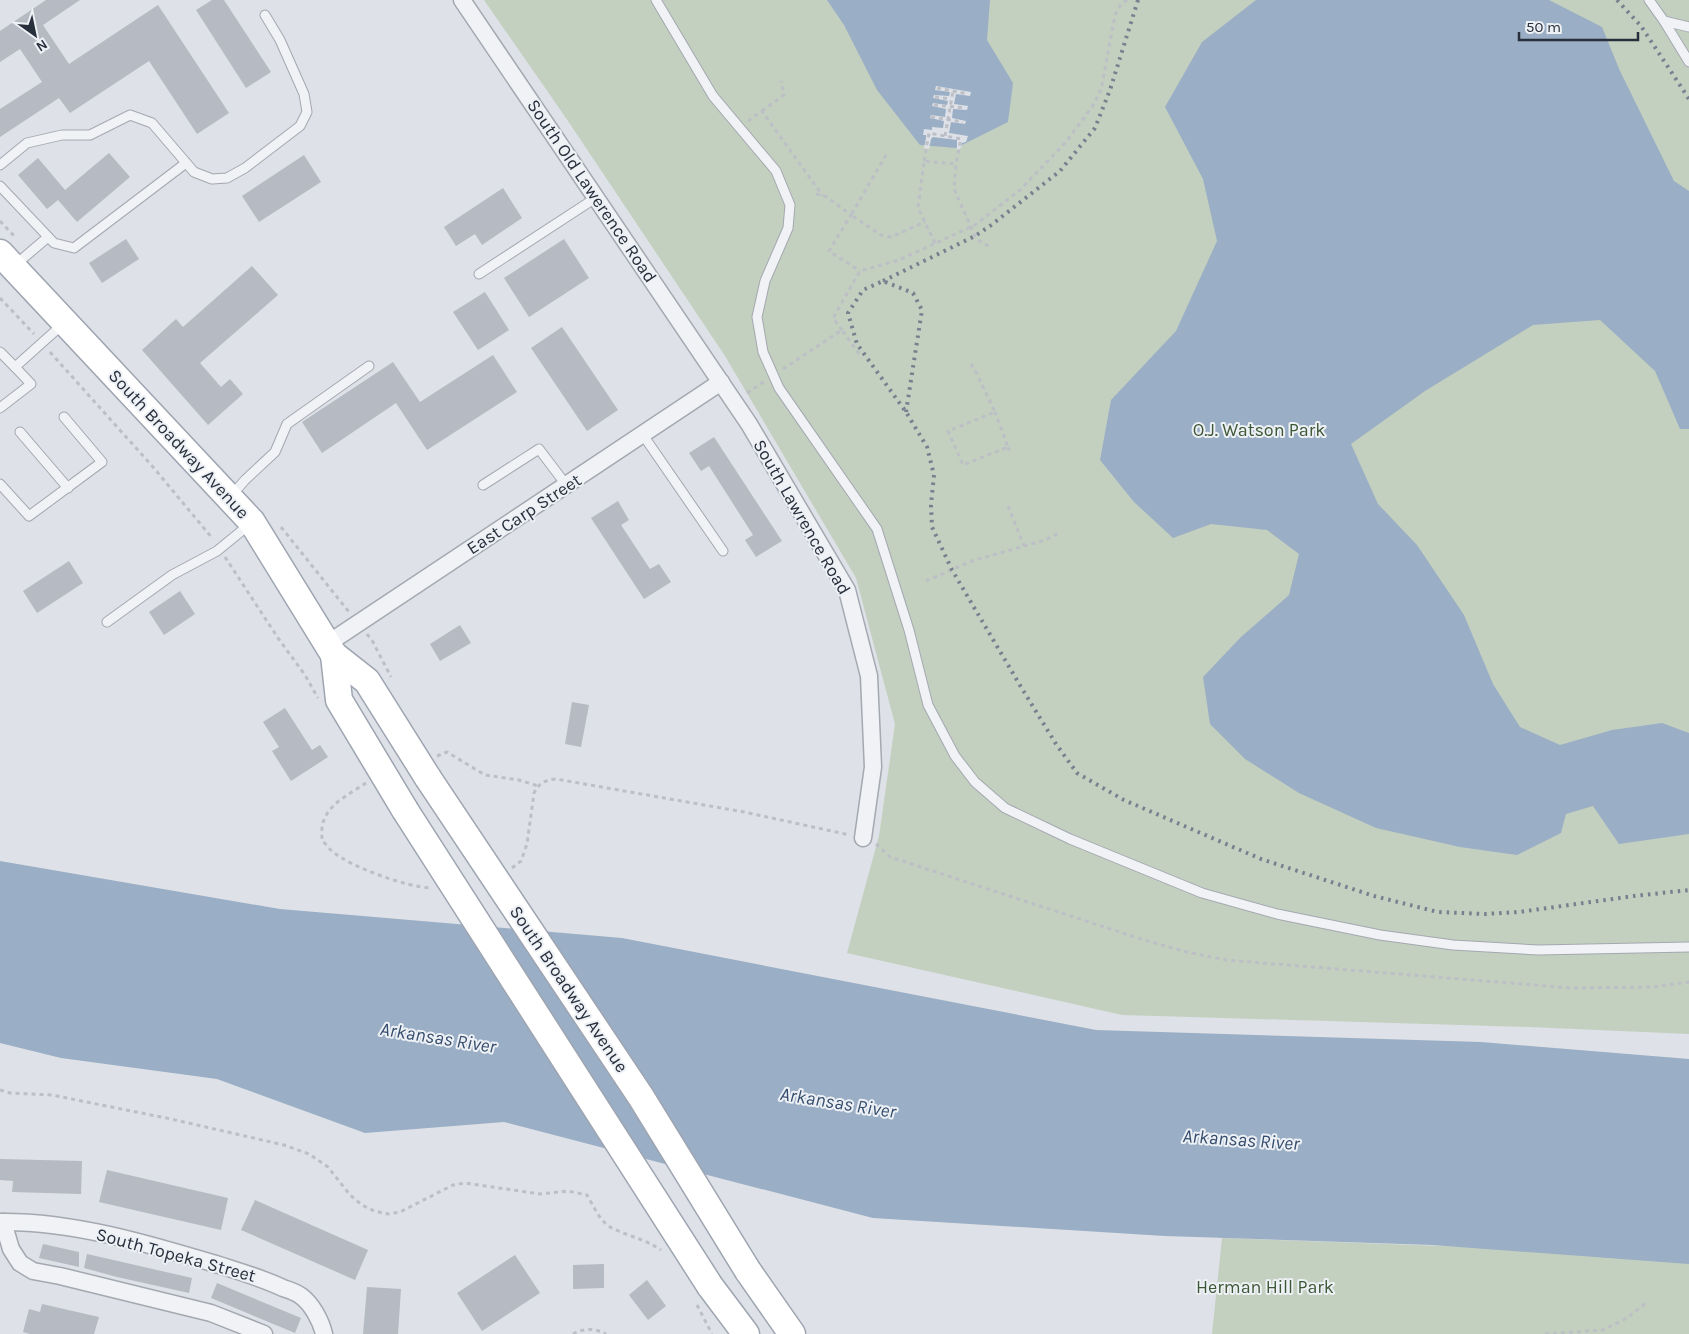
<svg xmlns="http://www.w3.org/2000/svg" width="1689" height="1334" viewBox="0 0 1689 1334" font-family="Karla,sans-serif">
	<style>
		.green { fill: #c3d0bf }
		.water { fill: #9aaec5 }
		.pier { fill: #dee1e7 }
		.building { fill: #b5bac3 }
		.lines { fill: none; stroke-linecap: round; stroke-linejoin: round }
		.service-casing { stroke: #a4a8b0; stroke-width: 11 }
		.minor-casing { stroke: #a4a8b0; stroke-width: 19 }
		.primary-casing { stroke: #9ea5b1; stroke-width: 29 }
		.path { stroke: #bcbfc5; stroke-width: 3; stroke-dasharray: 4 4; stroke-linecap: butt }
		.service { stroke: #f0f2f5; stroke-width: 9 }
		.minor { stroke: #f0f2f5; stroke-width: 16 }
		.primary { stroke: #fff; stroke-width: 26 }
		.rail { stroke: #78808f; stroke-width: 4; stroke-dasharray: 2.5 5; stroke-linecap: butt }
		.primary-bridge-casing { stroke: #9ea5b1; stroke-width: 29; stroke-linecap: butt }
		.primary-bridge { stroke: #fff; stroke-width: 26 }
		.labels { text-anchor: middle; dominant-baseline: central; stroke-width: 4; stroke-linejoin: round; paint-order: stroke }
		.street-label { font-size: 18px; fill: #282f3c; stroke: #edf0f4 }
		.park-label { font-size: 18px; fill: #3c5736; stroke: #edf0f4 }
		.water-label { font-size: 19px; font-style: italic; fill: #354d6e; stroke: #edf0f4 }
	</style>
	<rect width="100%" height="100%" fill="#dee1e7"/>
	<g class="green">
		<path d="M484 0H1689V1034L1529 1027 1122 1015 847 953 879 836 895 724 856 578 725 356 568 121Z"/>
		<path d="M1222 1238 1689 1255V1334H1212Z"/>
	</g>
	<g class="water">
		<path d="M827 0H990L987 40 1013 83 1008 122 956 148 920 145 877 90 844 25Z"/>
		<path d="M1256 0H1549L1602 27 1620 71 1674 181 1689 191V429H1680L1655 371 1600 320 1533 325 1425 391 1351 444 1378 504 1417 545 1464 615 1493 684 1520 727 1560 745 1612 730 1662 723 1689 733V834L1619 844 1593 806 1566 814 1561 833 1517 855 1460 847 1376 828 1299 793 1245 759 1210 724 1203 677 1241 637 1289 595 1299 554 1267 530 1211 524 1173 538 1134 502 1100 460 1111 400 1176 331 1217 241 1203 179 1165 107 1202 42Z"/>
		<path d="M0 861 280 909 622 938 1096 1030 1481 1042 1689 1059V1264L1432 1245 1165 1236 873 1218 504 1122 365 1133 217 1079 61 1058 0 1043Z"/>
	</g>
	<path class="pier" d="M936 86 971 92 970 96 956 94 954 104 968 106 967 110 953 109 952 118 966 121 965 124 951 122 949 133 968 136 966 142 962 143 961 148 957 150V140L933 137 931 139 929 149 924 148 926 138V135H923L924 129 932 130V127L943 128 944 121 930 118 931 115 945 117 946 109 932 106 933 103 947 105 948 101 933 98 934 95 949 96 950 92 935 90Z"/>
	<g class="building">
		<path d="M46 0H80L43 25 69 64 158 5 229 113 197 134 149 61 70 113 59 98 0 137V109L42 82 20 49 0 62V31Z"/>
		<path d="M212 0H224L271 72 246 88 196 10Z"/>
		<path d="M109 153 130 177 77 222 58 200 47 209 18 175 38 158 65 190Z"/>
		<path d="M304 155 321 182 259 222 242 196Z"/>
		<path d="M503 188 522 218 482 245 475 234 456 246 444 227Z"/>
		<path d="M126 239 139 259 102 283 89 263Z"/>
		<path d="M564 239 589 278 529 317 504 278Z"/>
		<path d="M252 266 278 295 200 363 221 387 230 379 243 394 208 425 142 350 176 319 183 327Z"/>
		<path d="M485 292 509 330 478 350 453 312Z"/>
		<path d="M562 327 618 410 587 431 531 348Z"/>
		<path d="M493 355 517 392 427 450 396 403 322 453 302 422 393 362 420 402Z"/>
		<path d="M714 437 782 541 756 557 745 540 753 535 709 466 701 471 689 453Z"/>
		<path d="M618 501 629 520 621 525 650 569 659 564 671 582 644 599 591 518Z"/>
		<path d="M69 561 83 583 37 613 23 591Z"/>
		<path d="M180 591 195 614 164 635 149 612Z"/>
		<path d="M460 625 471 643 440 661 430 644Z"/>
		<path d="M572 702 589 705 581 747 565 744Z"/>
		<path d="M285 708 312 750 320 745 328 757 291 781 272 751 279 747 263 722Z"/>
		<path d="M0 1159 82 1161 81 1194 12 1192 13 1181 0 1180Z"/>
		<path d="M107 1170 228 1198 221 1230 99 1202Z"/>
		<path d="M255 1200 368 1250 355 1280 241 1230Z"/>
		<path d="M43 1244 79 1252V1267L39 1258Z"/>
		<path d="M87 1254 192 1278 189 1293 117 1277 84 1268Z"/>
		<path d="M515 1255 540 1293 482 1331 457 1293Z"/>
		<path d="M604 1264V1288L573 1289V1265Z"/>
		<path d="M647 1280 666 1306 648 1320 629 1295Z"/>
		<path d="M217 1283 301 1318 295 1333 211 1298Z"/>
		<path d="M367 1287 401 1289 398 1334H363Z"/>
		<path d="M42 1304 99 1317 94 1334H30L23 1332 29 1309 40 1312Z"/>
	</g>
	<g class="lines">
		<g class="service-casing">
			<g id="service">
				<path d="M656 0 713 96 776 171 790 205 788 228 765 281 757 317 763 352 779 388 877 529 909 630 928 705 955 756 975 782 1005 808 1070 839 1202 893 1277 914 1380 935 1453 945 1538 950 1689 947"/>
				<path d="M1649 0 1664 21 1689 62"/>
				<path d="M1664 21 1689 27"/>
				<path d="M0 165 27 143 62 135H90L130 115 152 123 194 172 212 179 227 178 245 168 300 126 307 112 304 94 280 40 265 15"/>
				<path d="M0 186 54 243 74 248 186 163"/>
				<path d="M14 266 48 237"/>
				<path d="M479 274 597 197"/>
				<path d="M0 352 15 367"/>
				<path d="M0 408 31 384 15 367 63 324"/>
				<path d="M20 432 68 488"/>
				<path d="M643 435 723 551"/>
				<path d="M0 484 29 516 102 462 64 417"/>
				<path d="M483 485 539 449 567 486"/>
				<path d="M231 496 245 480 275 452 287 424 369 366"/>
				<path d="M107 622 172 575 217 551 250 524"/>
			</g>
		</g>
		<g class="minor-casing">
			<g id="minor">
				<path d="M462 0 749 424 847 590 869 676 873 767 863 838"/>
				<path d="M327 644 721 382"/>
				<path d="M0 1222C73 1221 149 1244 219 1265 241 1272 262 1278 283 1288 289 1290 296 1292 301 1296 312 1304 321 1321 324 1334"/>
				<path d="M3 1222 11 1249 20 1263 33 1271 60 1276 211 1313 264 1334"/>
			</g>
		</g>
		<g class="primary-casing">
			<g id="primary">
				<path d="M0 253 252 522 334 655 367 681 428 778"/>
				<path d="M334 655 339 700 405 810"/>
				<path d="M748 1271 792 1334"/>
				<path d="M710 1286 746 1334"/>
			</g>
		</g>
		<g class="path">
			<path d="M937 88 968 94"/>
			<path d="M935 97 951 99"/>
			<path d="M934 105 966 108"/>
			<path d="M762 111 784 95 781 81"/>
			<path d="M931 117 963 122"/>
			<path d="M748 121 762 111 823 196"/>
			<path d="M945 136 953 91"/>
			<path d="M886 155 851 215 881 235 891 237 925 222"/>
			<path d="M924 161 929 133 961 139 956 164"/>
			<path d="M816 194 827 197 851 215 829 251 860 271"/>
			<path d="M0 221 15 237"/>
			<path d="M935 243 918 208 924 161 956 164 954 189 975 236 978 240 992 248"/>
			<path d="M0 298 34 334"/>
			<path d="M842 330 833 318 860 271 899 260 975 225 1020 190 1066 142 1092 107 1101 90 1115 15 1121 4 1127 0"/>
			<path d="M50 352 153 467 213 539"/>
			<path d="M971 364 977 374 995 412 948 431 963 465 1008 447 995 412"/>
			<path d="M783 369 842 330 860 355"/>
			<path d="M747 393 765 381"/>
			<path d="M1008 447 1010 453"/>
			<path d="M1008 506 1024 546"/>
			<path d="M281 527 349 612"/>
			<path d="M225 557 278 638 305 675 318 698"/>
			<path d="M926 581 972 561 1045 540 1061 532"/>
			<path d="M367 634 373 642 391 677"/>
			<path d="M437 756 447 752 485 775 519 780 538 786"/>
			<path d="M366 783C351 793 330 803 324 820 321 825 322 833 322 840 325 843 328 848 332 851 350 867 407 887 431 888"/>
			<path d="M876 844 890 857 1141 939 1187 952 1226 960 1571 988 1653 987 1689 982"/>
			<path d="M512 868 521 861 527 844 534 793C539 783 545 780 556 779L744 812 850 835"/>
			<path d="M0 1090 10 1093 52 1095 171 1119 284 1145 309 1154 328 1167 350 1195 362 1205 374 1211 388 1214 400 1212 453 1185 465 1183 540 1194 568 1191 587 1195C593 1205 599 1220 610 1227 627 1236 645 1239 661 1250"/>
			<path d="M697 1305 712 1334"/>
			<path d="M573 1334C583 1328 596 1328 606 1334"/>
			<path d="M1545 1334 1603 1330 1627 1318 1647 1302"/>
		</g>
		<use href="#service" class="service"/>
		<use href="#minor" class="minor"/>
		<use href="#primary" class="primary"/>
		<g class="rail">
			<path d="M1617 0 1641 26 1689 99"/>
			<path d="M883 281 975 236 990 226 1060 171 1095 128 1110 90 1138 0"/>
			<path d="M906 412 922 310 913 293 883 281 863 290 848 313 857 344 906 412 927 447 934 475 931 505 932 527 952 570 1021 687 1056 744 1077 773 1124 800 1261 859 1374 896 1438 912 1485 914 1519 912 1634 896 1689 890"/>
		</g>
		<g class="primary-bridge-casing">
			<g id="primary-bridge">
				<path d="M428 778 641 1097 748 1271"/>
				<path d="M405 810 710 1286"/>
			</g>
		</g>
		<use href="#primary-bridge" class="primary-bridge"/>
	</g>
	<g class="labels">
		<g class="street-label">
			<text transform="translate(592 191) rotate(56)">South Old Lawerence Road</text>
			<text transform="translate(179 444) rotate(47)">South Broadway Avenue</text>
			<text transform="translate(524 514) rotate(-33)">East Carp Street</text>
			<text transform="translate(802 517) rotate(60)">South Lawrence Road</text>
			<text transform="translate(569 989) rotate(56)">South Broadway Avenue</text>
			<text transform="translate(176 1255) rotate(15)">South Topeka Street</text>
		</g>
		<g class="park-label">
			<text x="1259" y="430">O.J. Watson Park</text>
			<text x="1265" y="1287">Herman Hill Park</text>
		</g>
		<g class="water-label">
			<text transform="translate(438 1038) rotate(9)">Arkansas River</text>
			<text transform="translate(838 1103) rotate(9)">Arkansas River</text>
			<text transform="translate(1241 1140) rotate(4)">Arkansas River</text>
		</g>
	</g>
	<g transform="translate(35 35) rotate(147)" stroke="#edf0f4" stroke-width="4" paint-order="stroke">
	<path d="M0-4L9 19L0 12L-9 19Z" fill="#282f3c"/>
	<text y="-8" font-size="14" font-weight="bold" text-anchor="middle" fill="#282f3c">N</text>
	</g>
	<path d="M1519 32v8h119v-8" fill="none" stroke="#282f3c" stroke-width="2.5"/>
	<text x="1526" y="32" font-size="15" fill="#282f3c" stroke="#edf0f4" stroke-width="4" paint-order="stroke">50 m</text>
</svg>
